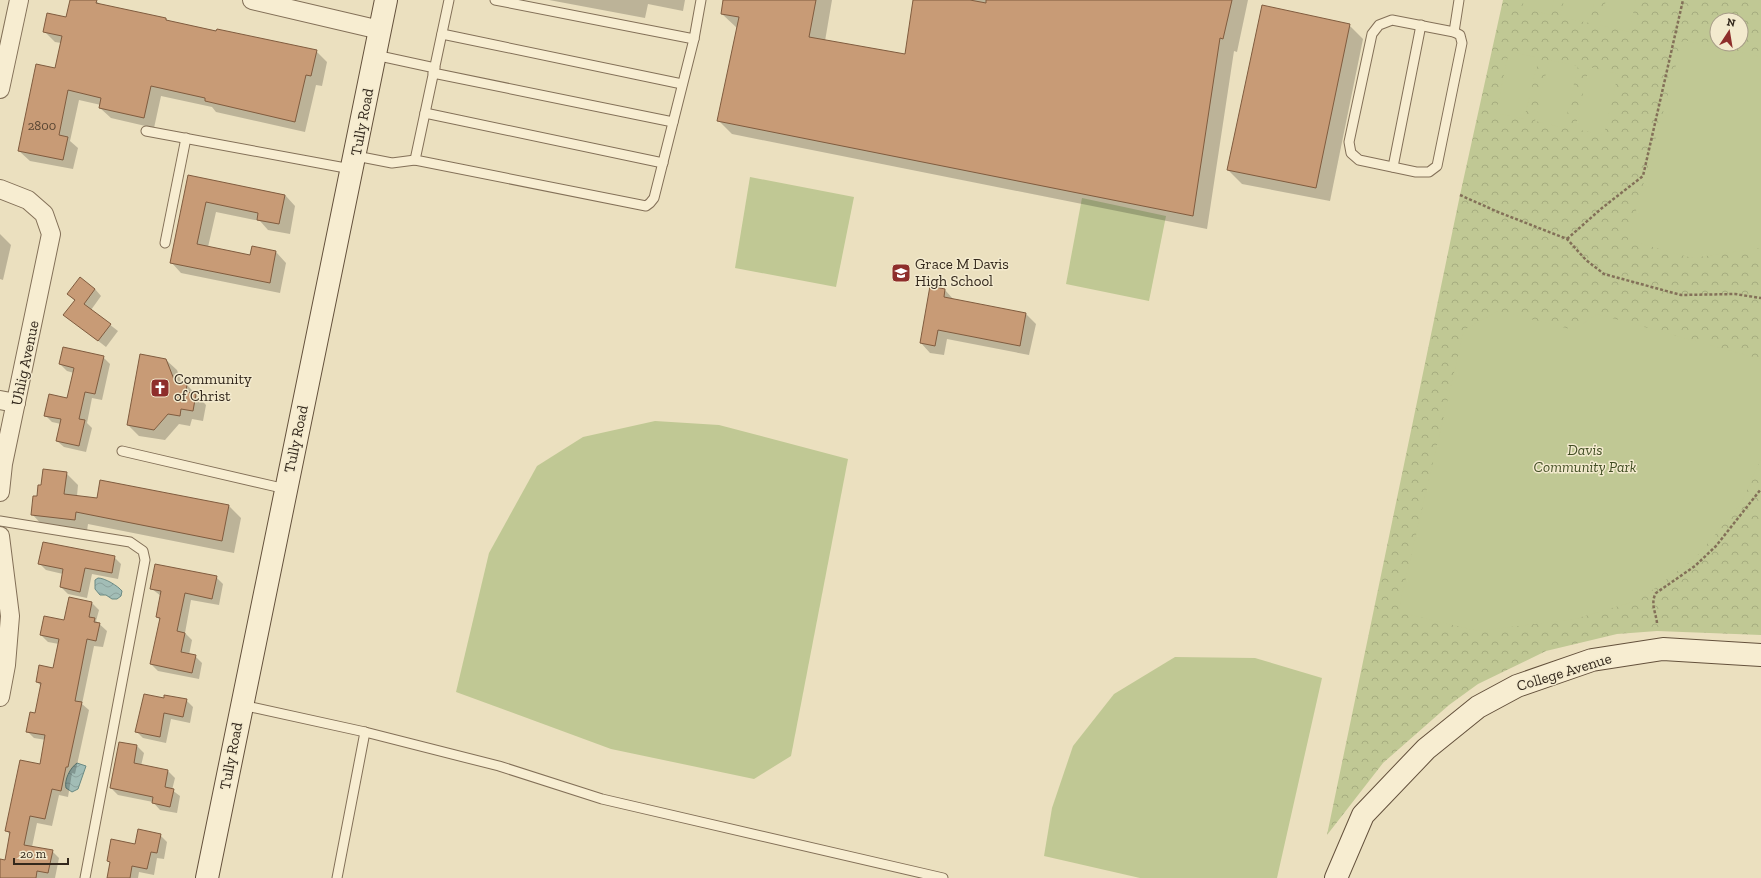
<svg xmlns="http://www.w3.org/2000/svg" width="1761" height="878" viewBox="0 0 1761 878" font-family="'Zilla Slab',serif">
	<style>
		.park { fill: url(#park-crowns); fill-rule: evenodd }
		.pitch { fill: #c0c894 }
		.water { fill: url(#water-waves); stroke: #6a8a83 }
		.shadow { fill: #0003 }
		.building { fill: #c89b76; stroke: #805c3f }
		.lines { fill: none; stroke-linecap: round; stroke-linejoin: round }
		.lane-casing { stroke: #837058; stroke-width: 11 }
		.street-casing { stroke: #837058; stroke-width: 20 }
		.secondary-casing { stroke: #64513c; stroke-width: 24 }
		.path { stroke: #837058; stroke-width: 2.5; stroke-dasharray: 3 2; stroke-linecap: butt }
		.lane { stroke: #f7edd1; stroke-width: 9 }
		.street { stroke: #f7edd1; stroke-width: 18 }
		.secondary { stroke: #f7edd1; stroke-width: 22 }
		.labels { text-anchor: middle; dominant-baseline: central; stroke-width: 3; stroke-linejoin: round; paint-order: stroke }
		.number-label { font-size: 13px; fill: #584532 }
		.street-label { font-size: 15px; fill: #33281c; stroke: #f3eace }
		.poi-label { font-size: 15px; fill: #33281c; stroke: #f3eace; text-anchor: start }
		.park-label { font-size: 15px; font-style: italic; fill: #424e24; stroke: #f3eace }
	</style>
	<defs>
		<pattern id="park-crowns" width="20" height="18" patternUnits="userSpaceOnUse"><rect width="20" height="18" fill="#c0c894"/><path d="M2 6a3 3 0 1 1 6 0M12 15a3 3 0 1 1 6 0" fill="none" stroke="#a5ac7f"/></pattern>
		<pattern id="water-waves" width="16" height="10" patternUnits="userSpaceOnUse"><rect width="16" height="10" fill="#a2bdb6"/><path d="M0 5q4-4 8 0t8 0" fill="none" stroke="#8ca29c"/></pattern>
	</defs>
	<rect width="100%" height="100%" fill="#ebe0bf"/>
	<path class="park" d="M1503 0H1761V635L1657 631 1617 634 1546 651 1478 684 1449 705 1383 763 1327 835 1460 195ZM1717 20H1741V44H1717Z"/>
	<g class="pitch">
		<path d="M1524 0H1554L1551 15 1522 8Z"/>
		<path d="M1564 0H1595L1589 23 1560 17Z"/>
		<path d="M1606 0H1636L1629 32 1600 25Z"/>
		<path d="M1683 40 1761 57V248L1692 258 1628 240Z"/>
		<path d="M1509 51 1539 58 1524 119 1496 113Z"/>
		<path d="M1549 60 1578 66 1564 128 1535 121Z"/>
		<path d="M1589 67 1618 74 1604 135 1575 129Z"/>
		<path d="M750 177 854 197 836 287 735 268Z"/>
		<path d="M1082 198 1166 216 1149 301 1066 284Z"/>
		<path d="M1498 311 1574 330 1597 314 1761 359V458L1741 504 1695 558 1639 600 1575 619 1478 631 1398 612 1464 330Z"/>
		<path d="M655 421 719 425 848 459 791 756 754 779 611 749 456 692 489 553 537 466 583 437Z"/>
		<path d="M1175 657 1255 658 1322 678 1277 878H1140L1044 856 1052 808 1073 746 1114 694Z"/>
	</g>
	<g class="water">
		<path d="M98 578C105 578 118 586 122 591L121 596 117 599H112L106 595H100L95 589V580Z"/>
		<path d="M77 763 86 766 78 789 72 792 66 788C64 780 70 768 77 763Z"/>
	</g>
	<g class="shadow">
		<path d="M71 0H95L101 5 166 19 168 21 316 51 327 62 322 86 316 85 305 132 216 112 212 107 161 96 154 128 111 118 100 108 101 105 79 100 70 141 78 148 73 169 30 161 19 151 55 69 61 43 55 42 44 31 66 18Z"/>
		<path d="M549 0H685L683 11 648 4 645 18Z"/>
		<path d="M724 0H832L825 41 906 55 914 0H1248L1237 52 1234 51 1207 229 732 134 718 120 737 28 722 14Z"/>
		<path d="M1349 25 1363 39 1330 201 1242 184 1228 170Z"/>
		<path d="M189 176 285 195 295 206 290 234 268 230 260 221 216 212 208 247 251 256 276 252 286 263 280 293 181 273 171 262Z"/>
		<path d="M0 234 11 245 3 280 0 279Z"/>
		<path d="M95 289 101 296 91 310 118 331 106 347 65 315 75 301 68 294Z"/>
		<path d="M945 290 954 300 1026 314 1036 324 1029 355 947 339 944 355 930 353 921 343Z"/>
		<path d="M103 357 110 364 102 400 92 398 87 423 92 428 86 452 64 447 57 441 61 424 52 422 45 415 68 399 74 373 67 371 60 364Z"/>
		<path d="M166 360 177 370 182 384 187 385 206 405 203 421 192 419 190 426 179 424 165 440 139 436 128 425Z"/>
		<path d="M66 473 78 485 77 496 98 499 229 506 241 518 234 553 88 524 87 531 44 527 32 514 38 497 42 486Z"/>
		<path d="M114 557 121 564 118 579 92 574 87 598 68 594 61 587 63 574 46 570 39 563Z"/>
		<path d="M216 577 223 584 219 605 191 600 185 633 192 640 189 655 195 656 202 663 199 679 158 671 151 664 161 621 157 617 161 596 152 589Z"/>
		<path d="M92 603 99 610 96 621 107 631 103 647 94 646 82 704 89 710 75 774 72 773 68 797 59 795 52 826 37 823 32 847 52 851 59 858 55 878H0V860L6 861 10 835 6 830 41 765 46 740 34 738 27 731 36 714 41 686 37 682 54 669 59 644 48 642 41 635 65 621Z"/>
		<path d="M164 699 186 700 193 707 190 723 171 719 166 743 143 738 136 731Z"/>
		<path d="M137 746 144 753 141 766 168 771 175 778 172 790 180 796 177 813 160 810 153 802 118 795 111 788Z"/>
		<path d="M160 835 167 842 164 859 157 858 154 875 139 872 138 878H108L111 864 108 860 136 845Z"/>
	</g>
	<g class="building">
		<path d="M70 0H97L96 3 166 18V20L216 31 217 29 317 50 311 76 306 75 295 122 205 101V98L151 86 144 118 99 108 101 98 68 90 59 135 68 137 63 160 18 151 36 64 55 68 62 36 43 32 47 13 66 17Z"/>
		<path d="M723 0H816L809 37 905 54 913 0H970L986 3V0H1232L1223 39 1220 38 1193 216 717 121 739 17 721 14Z"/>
		<path d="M1262 5 1350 24 1316 188 1227 170Z"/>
		<path d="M188 175 285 195 279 224 257 220 258 213 206 202 197 244 250 255 252 246 276 251 270 283 170 263Z"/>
		<path d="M80 277 95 289 84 304 111 324 98 341 63 315 75 300 67 294Z"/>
		<path d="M930 286 945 289 944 297 1026 313 1020 346 938 330 935 346 920 343Z"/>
		<path d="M63 347 104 356 95 394 85 392 79 419 85 420 79 446 56 441 61 419 44 416 49 394 67 398 74 368 59 364Z"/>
		<path d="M140 354 166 359 175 382 187 384 186 392 196 394 193 411 181 409 180 416 168 414 154 430 127 425Z"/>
		<path d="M43 469 67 472 64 494 97 498 100 480 229 505 222 541 76 512 75 520 31 515 33 496H37L38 485H41Z"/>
		<path d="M43 542 115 556 112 573 85 568 80 592 60 587 63 569 38 564Z"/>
		<path d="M155 564 217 576 212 599 185 593 177 631 185 633 181 652 196 655 192 673 150 664 160 618 156 617 161 591 150 589Z"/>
		<path d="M69 597 92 602 89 617 95 618 94 622 100 623 96 641 87 639 75 701 82 702 68 767H66L61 791 52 789 45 819 30 816 24 845 53 850 48 873 37 871 36 878H0V859L5 860 10 832 5 831 20 760 40 764 45 735 26 732 30 712 35 713 41 683 36 682 39 665 53 668 59 639 40 635 44 616 64 620Z"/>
		<path d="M144 694 164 698V695L187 699 183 717 164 713 160 737 135 732Z"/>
		<path d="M119 742 137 745 134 763 168 770 165 787 174 789 170 807 152 803 153 797 110 788Z"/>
		<path d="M138 829 161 834 157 853 151 852 147 869 132 866 130 878H107L110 862 107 861 111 839 135 844Z"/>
	</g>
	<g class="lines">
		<g class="lane-casing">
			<g id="lane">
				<path d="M449 0 415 160 646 206 650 203 654 198 694 39 701 0"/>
				<path d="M495 0 694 39"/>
				<path d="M1392 20 1454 32 1460 35 1462 43 1437 166 1429 172H1416L1359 160 1351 153 1349 142 1372 34 1379 25Z"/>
				<path d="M1454 32 1459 0"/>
				<path d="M442 34 682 84"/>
				<path d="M375 55 435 68"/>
				<path d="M433 73 673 122"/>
				<path d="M425 113 663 163"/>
				<path d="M146 131 351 169"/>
				<path d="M356 156 392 163 415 160"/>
				<path d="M1393 167 1421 25"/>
				<path d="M165 243 186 138"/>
				<path d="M122 451 286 489"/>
				<path d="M0 521 130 542 143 551 145 560 85 878"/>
				<path d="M242 705 365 732 499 766 602 799 943 878"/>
				<path d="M337 878 365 732"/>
			</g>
		</g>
		<g class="street-casing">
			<g id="street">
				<path d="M252 0 380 30"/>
				<path d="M0 89 19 0"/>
				<path d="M0 189 28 200 44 214 51 234 3 464 0 492"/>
				<path d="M0 400 16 403"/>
				<path d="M0 536 10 616 6 665 0 697"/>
			</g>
		</g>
		<g class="secondary-casing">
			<g id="secondary">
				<path d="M207 878 386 0"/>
				<path d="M1336 878 1363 815 1426 749 1478 707 1517 686 1592 660 1663 649 1761 655"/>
			</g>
		</g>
		<g class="path">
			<path d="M1460 195 1498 212 1567 239 1586 260 1604 274 1681 295 1735 294 1761 298"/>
			<path d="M1567 239 1602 208 1643 176 1683 0"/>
			<path d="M1657 623C1656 613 1650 603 1656 593L1695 566 1716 546 1761 489"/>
		</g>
		<use href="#lane" class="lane"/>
		<use href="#street" class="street"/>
		<use href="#secondary" class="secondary"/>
	</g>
	<defs>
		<g id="school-square" transform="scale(1)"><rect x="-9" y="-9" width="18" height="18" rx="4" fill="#8e2e2b" stroke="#f3eace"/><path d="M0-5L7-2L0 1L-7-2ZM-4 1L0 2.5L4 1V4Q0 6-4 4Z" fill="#fff"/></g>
		<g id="church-square" transform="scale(1)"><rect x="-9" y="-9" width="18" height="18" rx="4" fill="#8e2e2b" stroke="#f3eace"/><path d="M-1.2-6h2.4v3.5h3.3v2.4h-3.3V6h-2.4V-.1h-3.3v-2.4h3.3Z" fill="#fff"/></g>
	</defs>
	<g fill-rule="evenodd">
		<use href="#school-square" x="901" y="273"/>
		<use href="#church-square" x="160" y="388"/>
	</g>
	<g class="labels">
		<g class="number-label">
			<text x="42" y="125">2800</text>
		</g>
		<g class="street-label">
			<text transform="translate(362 122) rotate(-79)">Tully Road</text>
			<text transform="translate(25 363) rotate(-78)">Uhlig Avenue</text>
			<text transform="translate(296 439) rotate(-78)">Tully Road</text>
			<text transform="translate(1564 672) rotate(-17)">College Avenue</text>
			<text transform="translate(231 756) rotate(-79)">Tully Road</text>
		</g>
		<g class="poi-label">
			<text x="915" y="264">Grace M Davis<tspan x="915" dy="17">High School</tspan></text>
			<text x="174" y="379">Community<tspan x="174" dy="17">of Christ</tspan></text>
		</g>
		<g class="park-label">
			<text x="1585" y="450">Davis<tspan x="1585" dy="17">Community Park</tspan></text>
		</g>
	</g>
	<g transform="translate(1729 32) rotate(12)"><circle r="19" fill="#f3eace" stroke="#a69c87"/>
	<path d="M0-3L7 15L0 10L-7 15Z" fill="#8e2e2b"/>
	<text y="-6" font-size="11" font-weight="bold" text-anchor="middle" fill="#33281c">N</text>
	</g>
	<path d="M14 858v6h54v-6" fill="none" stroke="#33281c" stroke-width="2"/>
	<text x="20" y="858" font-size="12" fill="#33281c" stroke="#f3eace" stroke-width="3" paint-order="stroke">20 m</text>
</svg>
